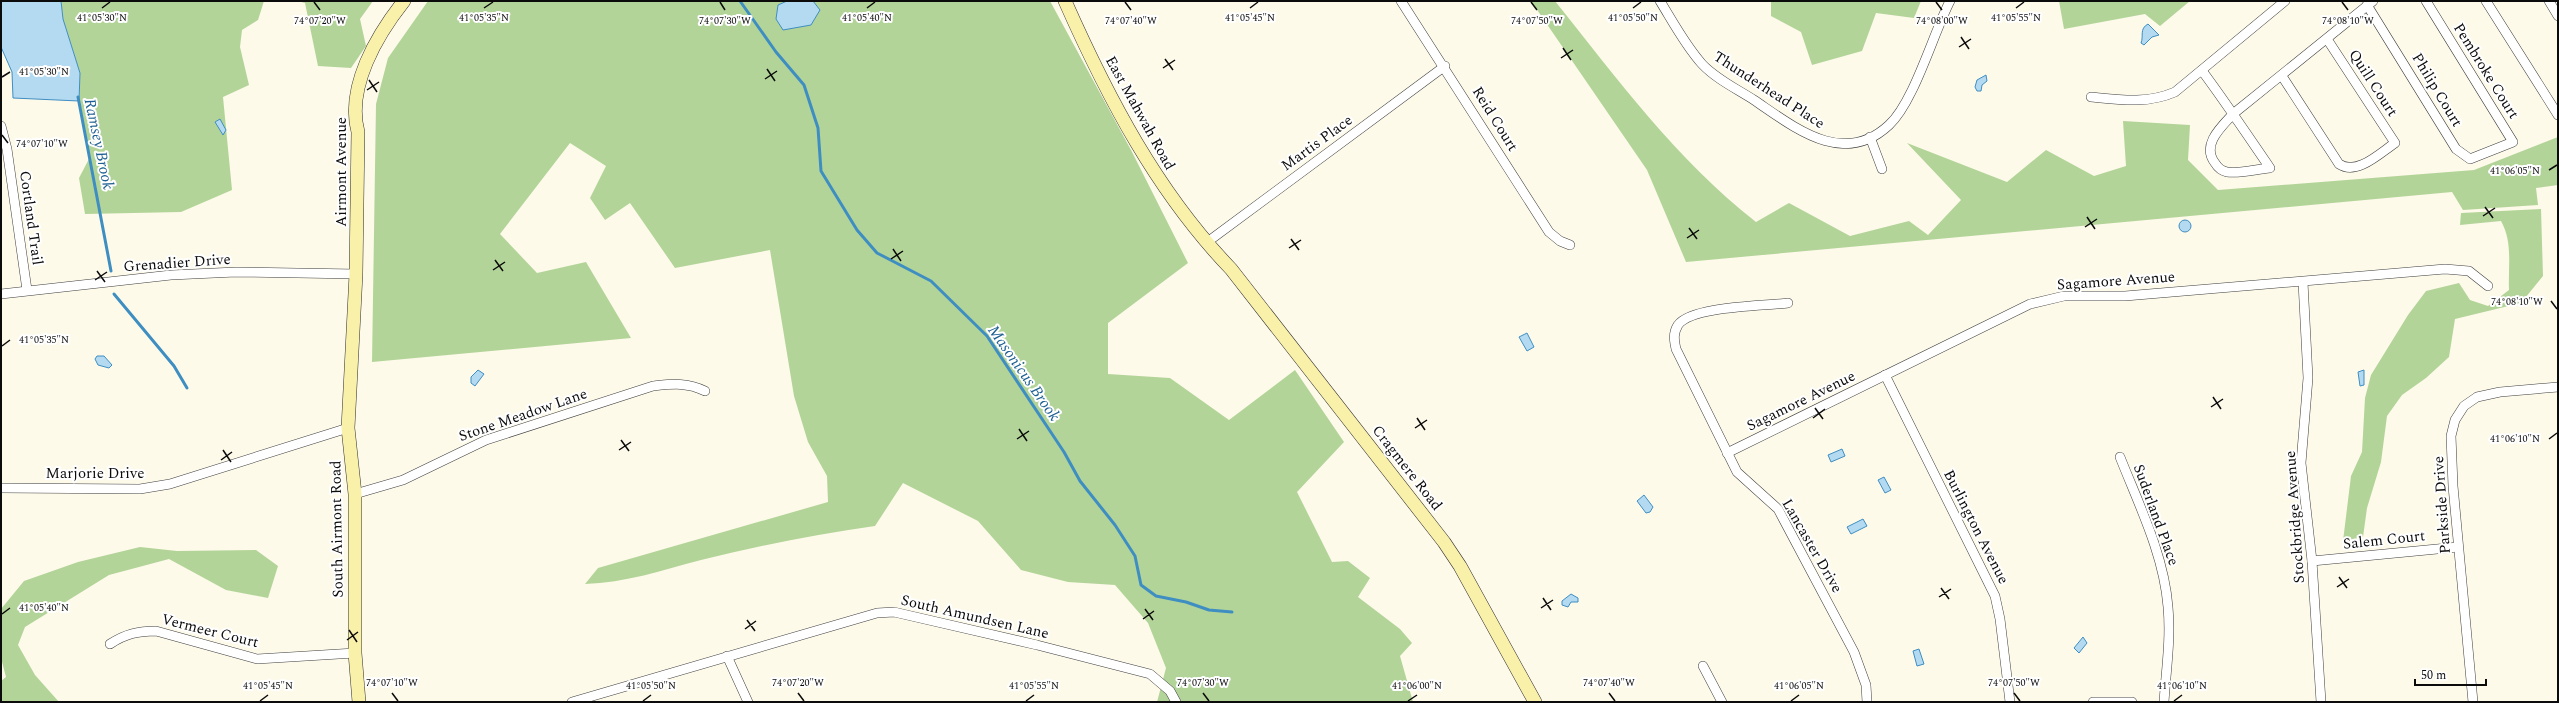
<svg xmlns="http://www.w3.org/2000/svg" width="2559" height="703" viewBox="0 0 2559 703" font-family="Spectral,serif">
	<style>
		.forest { fill: #b3d498 }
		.water { fill: #b3daf1; stroke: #3f8ec2 }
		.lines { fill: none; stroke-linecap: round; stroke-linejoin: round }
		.stream { stroke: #3f8ec2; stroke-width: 3 }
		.street-casing { stroke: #3e3e3e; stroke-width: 10 }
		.secondary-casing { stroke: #2d2d2d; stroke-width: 14 }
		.street { stroke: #fff; stroke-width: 9 }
		.secondary { stroke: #f9f0aa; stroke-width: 13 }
		.ticks { fill: none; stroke: #0b0b0b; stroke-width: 1.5 }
		.labels { text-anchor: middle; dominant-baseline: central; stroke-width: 4; stroke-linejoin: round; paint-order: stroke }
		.street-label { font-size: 15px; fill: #0b0b0b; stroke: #fff }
		.water-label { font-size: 16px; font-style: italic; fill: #1f6092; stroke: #fff }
		.ticks-label { font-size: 10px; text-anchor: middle; fill: #0b0b0b; stroke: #fff; stroke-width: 4; stroke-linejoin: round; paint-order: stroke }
	</style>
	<rect width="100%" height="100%" fill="#fdfaea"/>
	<g class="forest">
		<path d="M61 1H264L258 20 242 30 240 47 249 85 223 97 232 190 181 212 85 214 79 178 90 157 79 101 80 73 63 19Z"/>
		<path d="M298 1H373L360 19 366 46 351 68 318 66 305 3Z"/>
		<path d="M428 1H1050L1131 150 1188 263 1108 323V374L1170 378 1229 420 1295 370 1344 442 1297 492 1332 562 1348 561 1370 578 1358 597 1400 629 1412 643 1400 656 1413 702H1157L1166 668 1148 623 1115 585 1068 582 1021 570 978 521 903 483 875 526C817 534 758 546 701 560 663 570 625 583 585 584L598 568 828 502 827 476 808 442 794 396 770 250 675 268 630 203 605 220 590 198 606 166 570 143 500 234 537 273 586 262 631 338 372 362 376 104 388 58Z"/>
		<path d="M1531 1H1555C1618 80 1676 159 1756 222L1789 203 1850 236 1909 221 1928 235 1961 200 1907 143 2007 182 2046 150 2094 176 2126 166 2123 121 2190 125 2188 160 2218 190 2474 170 2558 137V185L2536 188 2538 205 2463 210 2452 192 1686 262 1647 170Z"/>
		<path d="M1771 1H1921L1914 18 1876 13 1862 51 1812 65 1801 32 1771 16Z"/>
		<path d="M2059 1H2190L2160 26 2145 14 2064 29Z"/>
		<path d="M2541 209 2543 276 2521 303 2455 319 2449 357 2426 378 2402 395 2387 416 2381 462 2367 508 2363 537 2343 541 2351 476 2362 452 2365 398 2371 375 2408 315 2426 291 2459 283 2470 300 2488 306 2509 290C2508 266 2513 242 2501 221L2460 225 2461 213Z"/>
		<path d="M140 547 177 551 256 550 278 566 268 598 226 590 169 559 109 575 25 627 18 645 35 675 59 702H1V681L6 677 1 658V609L24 581 78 562Z"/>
	</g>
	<g class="water">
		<path d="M1 1H61L63 19 80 73 79 101 13 98 12 72 1 47Z"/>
		<path d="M787 1H813L820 10 811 25 783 30 776 19 778 5Z"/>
		<path d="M2148 24 2159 35 2152 37 2144 45 2141 43C2144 36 2139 29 2148 24Z"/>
		<path d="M1986 75 1987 81 1982 85 1981 91H1977L1975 87 1977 80Z"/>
		<path d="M220 119 226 130 223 135 215 122Z"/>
		<circle cx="2185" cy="226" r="6"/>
		<path d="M1527 333 1534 347 1527 351 1519 337Z"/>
		<path d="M97 356H104L112 365 109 368 98 365 95 359Z"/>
		<path d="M478 370 484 374 475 386 471 383V377Z"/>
		<path d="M2364 370V385L2360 386 2358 372Z"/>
		<path d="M1842 449 1845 456 1831 462 1828 455Z"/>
		<path d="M1884 477 1891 490 1885 493 1878 480Z"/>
		<path d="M1644 495 1653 507 1650 512 1646 513 1637 501Z"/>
		<path d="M1863 519 1867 526 1851 534 1847 527Z"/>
		<path d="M1571 594 1578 598V602H1571L1568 607 1562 605V601Z"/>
		<path d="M2083 637 2087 643 2079 653 2074 648Z"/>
		<path d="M1919 649 1924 664 1917 666 1913 651Z"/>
	</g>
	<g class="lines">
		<g class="stream">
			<path d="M740 1 776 52 804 85 818 128 821 171 857 230 877 253 931 281 987 336 1064 452 1080 481 1115 525 1135 556 1141 585 1156 596 1186 602 1209 610 1232 612"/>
			<path d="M78 97 111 271"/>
			<path d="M114 294 174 366 187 388"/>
		</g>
		<g class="street-casing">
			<g id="street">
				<path d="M1401 1 1549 232 1560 241 1570 245"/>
				<path d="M1660 1C1673 22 1685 45 1702 64 1716 79 1737 89 1754 100 1794 127 1843 168 1889 125 1914 102 1933 34 1950 1"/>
				<path d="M2486 1 2558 115"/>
				<path d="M2549 1 2558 16"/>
				<path d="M2367 5 2456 149 2470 159 2513 142 2426 1"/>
				<path d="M2203 72C2226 103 2248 136 2270 168 2257 169 2240 174 2227 172 2222 171 2218 168 2215 163 2201 145 2221 127 2233 114L2373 1"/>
				<path d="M2282 76 2339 164C2357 176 2380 153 2395 143L2327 39"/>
				<path d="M2091 97C2121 100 2147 104 2175 92L2285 1"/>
				<path d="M1 126 7 149 27 290"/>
				<path d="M1870 137 1882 169"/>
				<path d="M1206 243 1445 66"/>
				<path d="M2303 282 2308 378 2301 463 2312 561 2321 702"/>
				<path d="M1 294 171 275 236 272 356 274"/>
				<path d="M1788 303C1764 306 1691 306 1678 325 1673 333 1674 340 1676 349L1737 472 1778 509 1854 652 1866 685 1867 702"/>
				<path d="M1885 375 1995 596 2000 619 2010 702"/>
				<path d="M1727 453 2030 304 2064 296H2125L2445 269 2469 271 2488 286"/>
				<path d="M2120 457C2139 505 2164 555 2168 607 2171 639 2166 671 2164 702"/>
				<path d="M1 488 140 489 170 484 348 428"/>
				<path d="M355 494 403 480 486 440 653 386C672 384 687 382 705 391"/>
				<path d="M2312 561 2458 547"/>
				<path d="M110 644C125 634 138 631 156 631L257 659 355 653"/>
				<path d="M727 656 748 702"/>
				<path d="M1703 666 1722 702"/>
				<path d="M572 702 877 613 894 612 1037 645 1150 674 1170 691 1176 702"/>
				<path d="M2093 702H2132"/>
				<path d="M2473 702 2453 486 2451 436 2455 420 2464 406 2477 397 2500 392 2558 387"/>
			</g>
		</g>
		<g class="secondary-casing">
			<g id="secondary">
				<path d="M1065 1C1108 98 1157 192 1231 269L1444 542 1460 566 1535 702"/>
				<path d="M359 702 355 653V494L348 428 356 274 358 132C346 87 377 35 404 1"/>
			</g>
		</g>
		<use href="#street" class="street"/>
		<use href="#secondary" class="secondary"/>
	</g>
	<path class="ticks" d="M314 2 320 10M720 2 725 10M1125 2 1131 10M1531 2 1537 10M1936 2 1942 10M2342 2 2348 10M102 8 110 2M484 8 493 2M867 8 875 2M1250 8 1258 2M1633 8 1641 2M2016 8 2024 2M1961 37 1969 49M1959 47 1971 39M1563 48 1571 60M1561 58 1573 50M1165 59 1173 70M1163 68 1175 60M767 69 775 81M2 77 10 72M765 79 777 71M369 80 377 92M367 90 379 82M2 135 8 143M2549 170 2557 165M2485 207 2493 218M2483 216 2495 208M2087 217 2095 229M2085 227 2097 219M1689 228 1697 239M1687 238 1699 230M1291 239 1299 250M1289 248 1301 240M893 249 901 261M891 259 903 251M495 260 503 271M493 270 505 262M97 271 105 282M95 280 107 272M2551 301 2557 309M2 346 10 340M2213 397 2221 409M2211 407 2223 399M1815 408 1823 419M1417 418 1425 430M1813 418 1825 409M1415 428 1427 420M1019 429 1027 441M1017 439 1029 431M2549 439 2557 433M621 440 629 451M223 450 231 462M619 450 631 442M221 460 232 452M2339 577 2347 588M2337 587 2349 579M1941 588 1949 599M1939 597 1951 589M1543 598 1551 610M1541 608 1553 600M1145 609 1153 620M2 614 10 608M1143 619 1154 611M747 620 755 631M745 629 756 621M349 630 357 642M347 640 358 632M392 693 398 701M798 693 804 701M1203 693 1209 701M1609 693 1615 701M2014 693 2020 701M260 701 268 695M643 701 651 695M1026 701 1034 695M1408 701 1417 695M1791 701 1799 695M2174 701 2182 695"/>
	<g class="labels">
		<g class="street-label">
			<text transform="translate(2486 71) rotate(58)">Pembroke Court</text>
			<text transform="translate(2373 83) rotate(57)">Quill Court</text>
			<text transform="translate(1769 90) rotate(33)">Thunderhead Place</text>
			<text transform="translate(2437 90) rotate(59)">Philip Court</text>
			<text transform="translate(1140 113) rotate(61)">East Mahwah Road</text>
			<text transform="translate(1495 119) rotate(58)">Reid Court</text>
			<text transform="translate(1317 143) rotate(-36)">Martis Place</text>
			<text transform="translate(341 172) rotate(-90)">Airmont Avenue</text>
			<text transform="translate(31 218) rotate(82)">Cortland Trail</text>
			<text transform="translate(177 263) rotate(-4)">Grenadier Drive</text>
			<text transform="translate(2116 281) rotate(-4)">Sagamore Avenue</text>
			<text transform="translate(1801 401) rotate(-26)">Sagamore Avenue</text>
			<text transform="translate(523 415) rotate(-19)">Stone Meadow Lane</text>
			<text transform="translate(1407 468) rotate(52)">Cragmere Road</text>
			<text x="95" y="473">Marjorie Drive</text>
			<text transform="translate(2442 505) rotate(-94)">Parkside Drive</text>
			<text transform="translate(2156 515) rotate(70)">Suderland Place</text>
			<text transform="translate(2295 517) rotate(-94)">Stockbridge Avenue</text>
			<text transform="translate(1976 527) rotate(63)">Burlington Avenue</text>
			<text transform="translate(337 529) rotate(-91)">South Airmont Road</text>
			<text transform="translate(2384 540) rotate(-6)">Salem Court</text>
			<text transform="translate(1812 546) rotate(60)">Lancaster Drive</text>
			<text transform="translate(975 617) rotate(13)">South Amundsen Lane</text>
			<text transform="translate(210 631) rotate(14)">Vermeer Court</text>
		</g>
		<g class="water-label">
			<text transform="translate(99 144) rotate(78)">Ramsey Brook</text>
			<text transform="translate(1024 373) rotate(55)">Masonicus Brook</text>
		</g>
	</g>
	<g class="ticks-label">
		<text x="102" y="21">41°05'30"N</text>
		<text x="484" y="21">41°05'35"N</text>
		<text x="867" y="21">41°05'40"N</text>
		<text x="1250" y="21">41°05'45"N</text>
		<text x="1633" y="21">41°05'50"N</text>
		<text x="2016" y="21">41°05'55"N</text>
		<text x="1942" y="24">74°08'00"W</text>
		<text x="2348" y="24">74°08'10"W</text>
		<text x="320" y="24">74°07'20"W</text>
		<text x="725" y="24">74°07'30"W</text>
		<text x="1131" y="24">74°07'40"W</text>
		<text x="1537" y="24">74°07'50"W</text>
		<text x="44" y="75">41°05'30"N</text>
		<text x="42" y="147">74°07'10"W</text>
		<text x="2515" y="174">41°06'05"N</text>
		<text x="2517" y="305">74°08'10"W</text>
		<text x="44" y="343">41°05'35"N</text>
		<text x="2515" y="442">41°06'10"N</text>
		<text x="44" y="611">41°05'40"N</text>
		<text x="392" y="686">74°07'10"W</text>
		<text x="798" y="686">74°07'20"W</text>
		<text x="1203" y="686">74°07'30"W</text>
		<text x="1609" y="686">74°07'40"W</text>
		<text x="2014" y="686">74°07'50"W</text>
		<text x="268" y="689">41°05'45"N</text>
		<text x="651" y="689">41°05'50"N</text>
		<text x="1034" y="689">41°05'55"N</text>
		<text x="1417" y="689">41°06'00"N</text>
		<text x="1799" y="689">41°06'05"N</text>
		<text x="2182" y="689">41°06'10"N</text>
	</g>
	<rect width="2559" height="703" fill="none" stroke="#0b0b0b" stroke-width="4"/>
	<path d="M2415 679v6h71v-6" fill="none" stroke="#0b0b0b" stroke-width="2"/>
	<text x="2421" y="679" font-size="12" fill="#0b0b0b" stroke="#ffffff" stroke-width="3" paint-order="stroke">50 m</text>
</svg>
